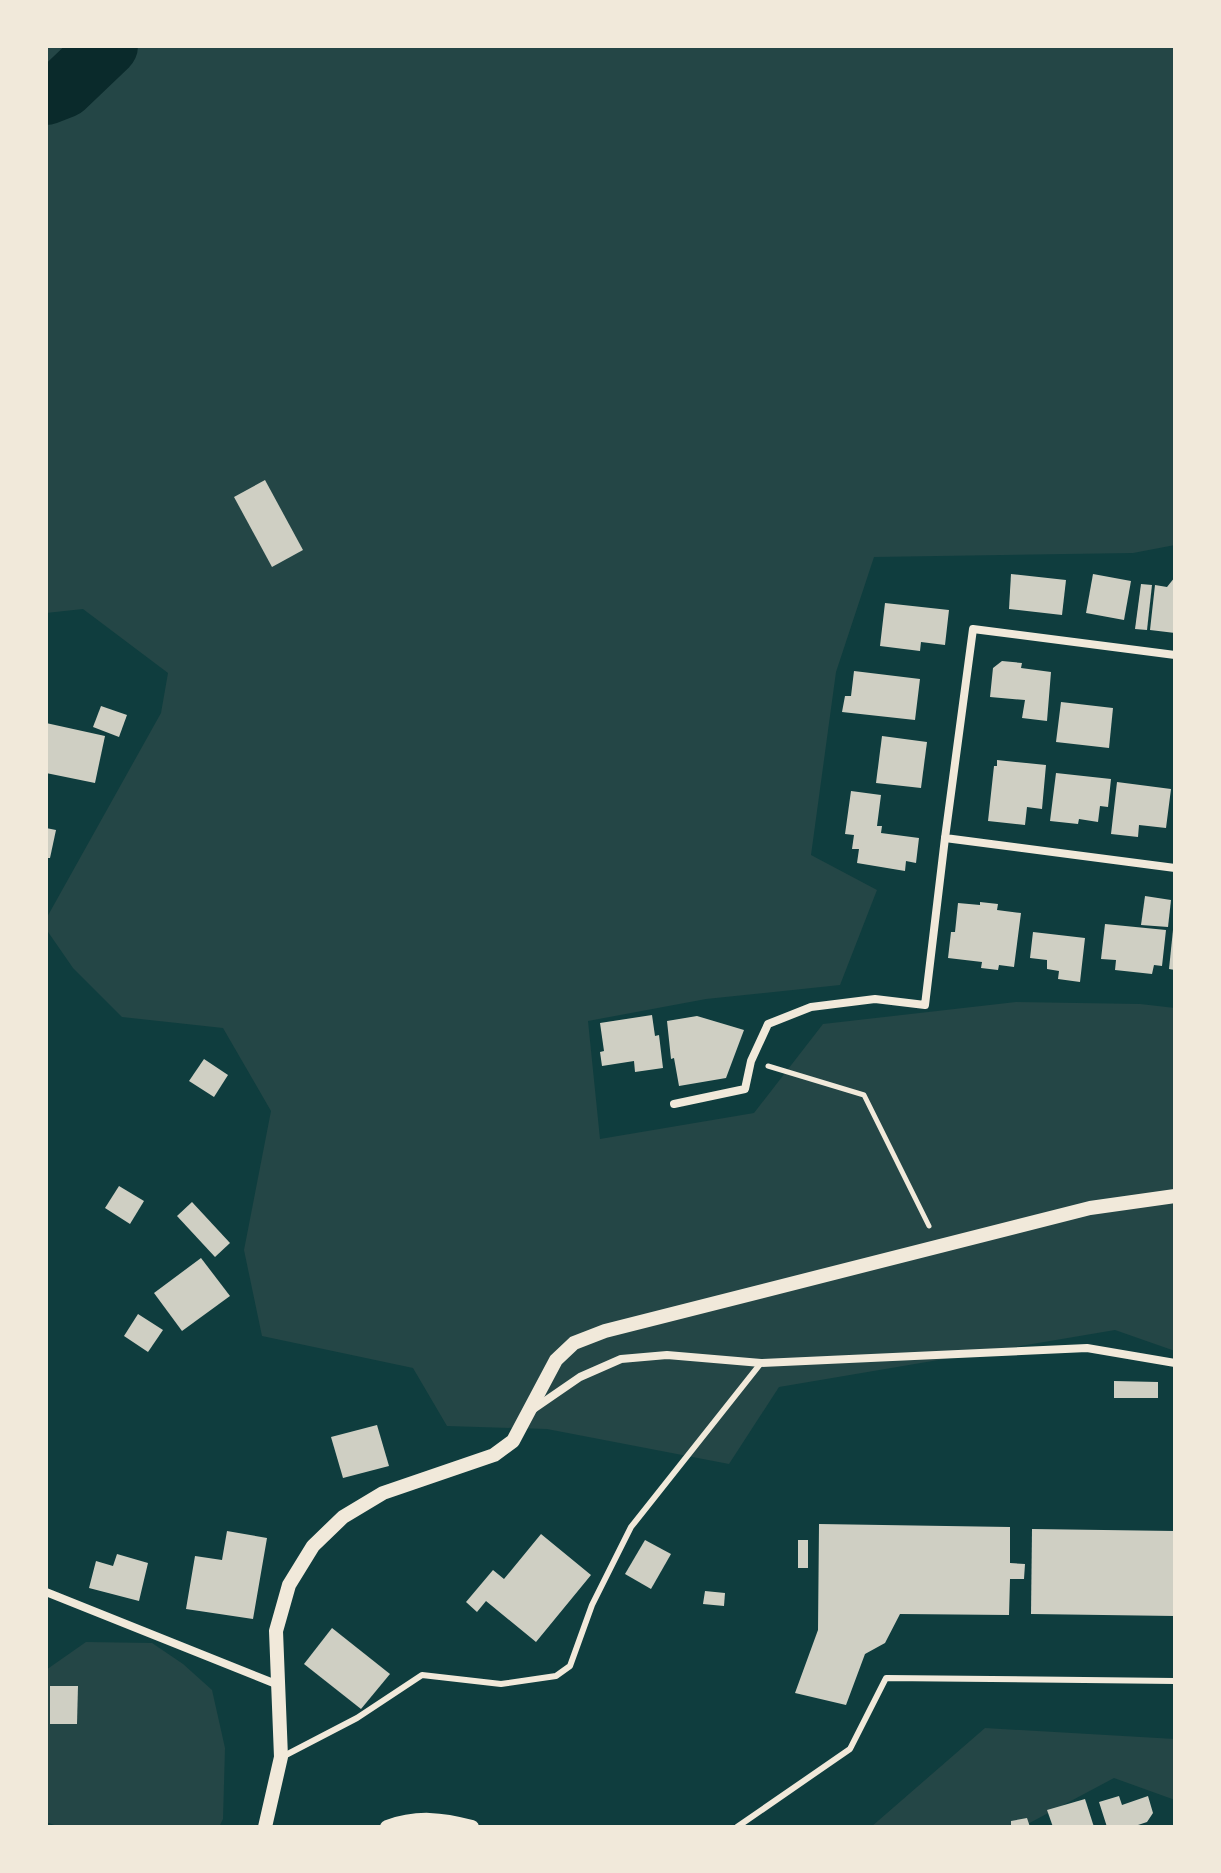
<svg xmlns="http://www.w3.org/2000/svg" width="1221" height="1873" viewBox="0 0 1221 1873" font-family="'DM Sans',sans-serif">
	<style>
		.green { fill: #244646 }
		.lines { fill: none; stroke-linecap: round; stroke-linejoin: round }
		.river { stroke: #0a2a2b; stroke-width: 60 }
		.building { fill: #cfcfc3 }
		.path { stroke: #f1e9da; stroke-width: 5 }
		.service { stroke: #f1e9da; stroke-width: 6 }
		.minor { stroke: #f1e9da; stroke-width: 8 }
		.tertiary { stroke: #f1e9da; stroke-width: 14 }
	</style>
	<rect width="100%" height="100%" fill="#0f3d3e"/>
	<g class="green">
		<path d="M46 46H1175V545L1133 553 874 557 836 672 811 855 877 890 840 985 706 999 588 1021 600 1139 754 1113 823 1024 1016 1002 1140 1004 1175 1008V1351L1115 1330 779 1387 729 1464 547 1429 447 1426 413 1368 262 1336 244 1250 271 1111 223 1028 122 1017 73 968 46 929V919L161 713 168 673 83 609 46 613Z"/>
		<path d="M86 1642 152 1643 183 1664 212 1690 225 1748 223 1819 219 1827H60L46 1822V1670Z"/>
		<path d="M985 1728 1175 1739V1800L1114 1778 1022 1827H871Z"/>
	</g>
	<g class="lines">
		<path class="river" d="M46 95 64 88 108 46"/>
	</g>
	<g class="building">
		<path d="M265 480 303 550 272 567 234 497Z"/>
		<path d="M1011 574 1066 580 1062 615 1009 609Z"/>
		<path d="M1093 574 1131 581 1124 620 1086 613Z"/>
		<path d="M1175 577V633L1150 630 1155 585 1167 587Z"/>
		<path d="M1141 584 1152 585 1147 630 1135 629Z"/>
		<path d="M885 603 949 610 945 645 921 642 920 651 880 646Z"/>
		<path d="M1002 661 1022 663 1021 668 1051 672 1047 721 1022 718 1025 700 990 697 993 668Z"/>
		<path d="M854 671 920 679 915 720 842 712 845 696H851Z"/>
		<path d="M1061 702 1113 708 1109 748 1056 742Z"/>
		<path d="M101 706 127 715 119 737 93 727Z"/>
		<path d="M46 723 105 736 95 783 46 773Z"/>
		<path d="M882 736 927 742 921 788 876 783Z"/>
		<path d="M997 760 1046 765 1042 809 1027 807 1025 825 988 821 994 766H997Z"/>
		<path d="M1056 773 1111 779 1108 807 1100 806 1098 822 1079 819 1078 824 1050 821Z"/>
		<path d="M1117 782 1171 789 1166 828 1139 825 1138 837 1111 834Z"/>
		<path d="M851 791 881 795 877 826H882L881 833 919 838 916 863 906 861 905 871 857 863 859 849H852L854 835 845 834Z"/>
		<path d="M46 828 56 830 50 858H46Z"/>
		<path d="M1145 896 1171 900 1168 927 1141 925Z"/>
		<path d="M980 902 998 904 997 910 1021 913 1014 967 999 965 998 970 981 968 982 962 948 958 951 932H955L958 903 980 905Z"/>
		<path d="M1105 924 1166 930 1162 966 1154 965 1152 974 1115 970 1116 960 1101 959Z"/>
		<path d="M1173 930H1175V970L1169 969Z"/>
		<path d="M1033 932 1085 938 1080 982 1058 979 1059 971 1047 969V960L1030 958Z"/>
		<path d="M652 1015 655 1036 659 1035 663 1068 635 1072 634 1061 602 1066 600 1052 604 1051 600 1023Z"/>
		<path d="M697 1016 744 1030 726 1078 679 1086 674 1058 671 1059 667 1021Z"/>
		<path d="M204 1059 228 1075 214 1097 189 1081Z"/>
		<path d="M119 1186 144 1201 130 1224 105 1208Z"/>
		<path d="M192 1202 230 1243 215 1257 177 1216Z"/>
		<path d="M201 1258 230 1296 182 1331 154 1293Z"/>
		<path d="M138 1314 163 1330 148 1352 124 1336Z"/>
		<path d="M1114 1381 1158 1382V1398H1114Z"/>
		<path d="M377 1425 389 1466 343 1478 331 1437Z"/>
		<path d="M819 1524 1010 1527V1563L1025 1564 1024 1579H1010L1009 1615 900 1614 885 1643 865 1654 846 1705 795 1693 818 1630Z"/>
		<path d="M1032 1529 1175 1531V1616L1031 1614Z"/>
		<path d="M227 1531 267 1538 253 1619 186 1609 195 1556 222 1560Z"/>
		<path d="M541 1534 591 1575 536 1642 486 1601 477 1612 466 1602 493 1570 504 1579Z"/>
		<path d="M645 1540 671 1554 651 1589 625 1574Z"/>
		<rect x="798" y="1540" width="10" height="28"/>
		<path d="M117 1554 148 1563 139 1601 89 1588 96 1561 113 1566Z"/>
		<path d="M705 1591 725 1593 724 1606 703 1604Z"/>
		<path d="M332 1628 390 1674 361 1709 304 1664Z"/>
		<path d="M50 1686H78L77 1724H50Z"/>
		<path d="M1119 1796 1122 1805 1148 1796 1153 1813 1147 1822 1132 1827H1107L1099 1802Z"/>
		<path d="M1085 1799 1094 1827H1053L1047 1810Z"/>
		<path d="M1027 1818 1030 1827H1011V1821Z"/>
	</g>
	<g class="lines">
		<path class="path" d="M768 1066 864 1095 929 1226"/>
		<g class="service">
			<path d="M282 1757 357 1718 422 1675 501 1684 556 1676 570 1666 592 1605 631 1527 761 1363"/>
			<path d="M737 1827 850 1749 886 1678 1175 1681"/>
		</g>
		<g class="minor">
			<path d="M1175 655 973 629 945 838 1175 868"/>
			<path d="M674 1104 745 1089 751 1061 768 1024 811 1007 875 999 925 1005 945 838"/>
			<path d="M532 1410 580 1377 621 1359 667 1355 761 1363 1087 1348 1175 1363"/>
			<path d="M46 1592 276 1684"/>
		</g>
		<g class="tertiary">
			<path d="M265 1827 281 1757 276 1631 289 1585 313 1546 343 1517 383 1493 494 1455 513 1441 556 1360 574 1343 605 1331 1090 1208 1175 1196"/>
			<path d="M387 1827C417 1816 442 1819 472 1827"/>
		</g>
	</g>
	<rect width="1221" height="1873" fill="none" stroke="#f1e9da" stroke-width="96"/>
</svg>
